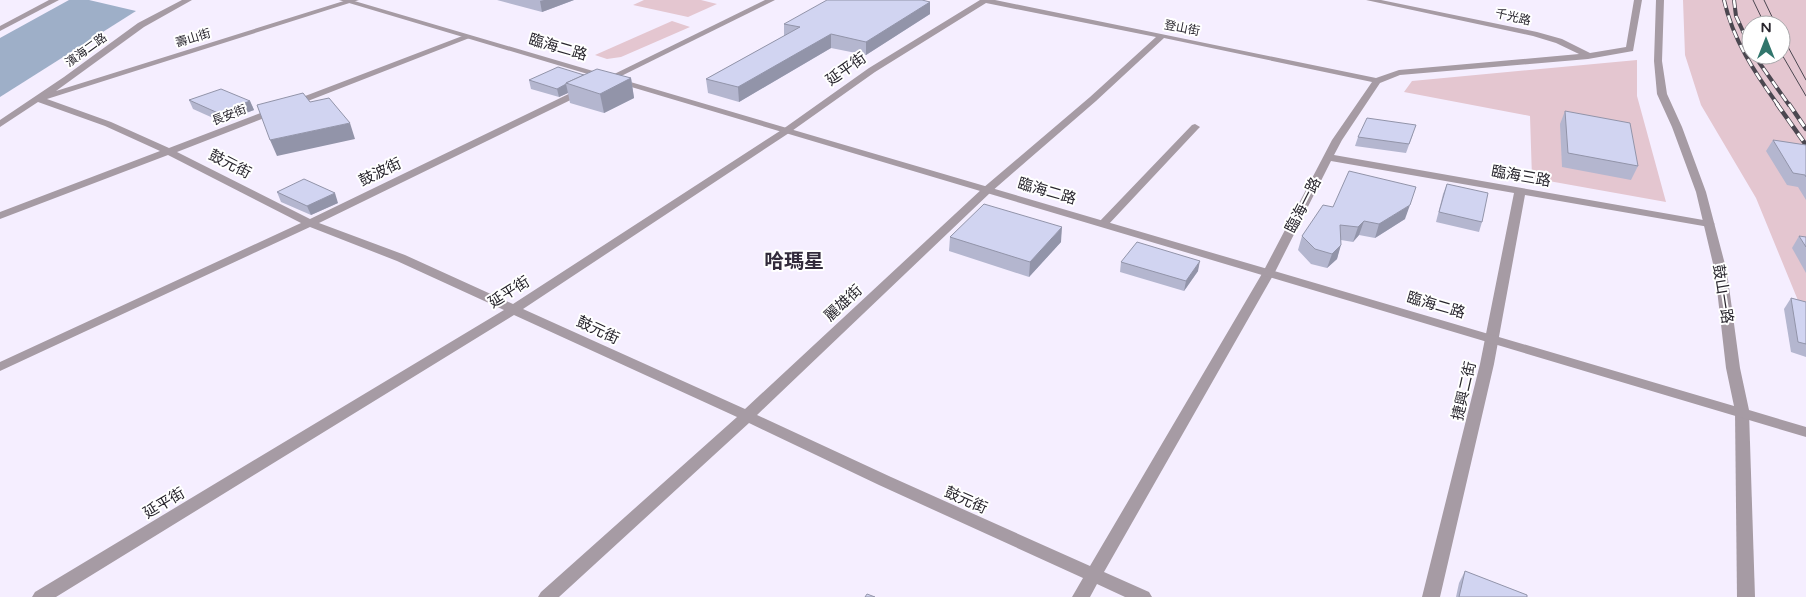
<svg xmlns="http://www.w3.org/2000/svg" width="1806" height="597" viewBox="0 0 1806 597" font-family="'Varela Round','Noto Sans TC',sans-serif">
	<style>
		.green { fill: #e4c6d0; fill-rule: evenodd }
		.water { fill: #9eafc8 }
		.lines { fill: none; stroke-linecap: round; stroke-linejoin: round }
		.minor { fill: #a69ba4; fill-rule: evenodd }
		.tertiary { fill: #a69ba4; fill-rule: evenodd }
		.tram { stroke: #4b4750; stroke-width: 1 }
		.rail-far1-casing { stroke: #4b4750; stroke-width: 4 }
		.rail-casing { stroke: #4b4750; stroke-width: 4.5 }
		.rail-far1 { stroke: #fff; stroke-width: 2.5; stroke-dasharray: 8; stroke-linecap: butt }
		.rail { stroke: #fff; stroke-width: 3; stroke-dasharray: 9; stroke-linecap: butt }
		.wall { fill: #b4b6cf }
		.shaded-wall { fill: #9294a9 }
		.building { fill: #d1d4f1; stroke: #9294a9 }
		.labels { text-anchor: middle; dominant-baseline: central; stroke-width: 4; stroke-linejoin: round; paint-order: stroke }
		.far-street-label { font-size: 12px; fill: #28252d; stroke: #fff }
		.street-label { font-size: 15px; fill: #28252d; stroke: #fff }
		.district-label { font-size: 20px; font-weight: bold; fill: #322b3b; stroke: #fff }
	</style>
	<rect width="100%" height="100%" fill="#f5eeff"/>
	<g class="green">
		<path d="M644 0H701L717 4 688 17 633 5Z"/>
		<path d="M1683 0H1806V320L1756 198 1701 105 1685 55ZM1751 25H1781V55H1751Z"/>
		<path d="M672 21 690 27 621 57 607 59 595 55Z"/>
		<path d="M1637 60V96L1666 202 1532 178 1530 116 1404 92 1412 81Z"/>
	</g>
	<path class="water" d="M69 0H89L136 11 0 97V38Z"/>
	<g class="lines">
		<g class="minor">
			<path d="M49 0H59L0 31V26Z"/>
			<path d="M182 0H192L144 27 56 91 347 0H359L47 99 111 122 169 148 465 35 472 37 177 152 310 219 581 88H587V92L319 223 405 255 513 304 783 129 869 68 980 0H995L1376 78 1399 70 1579 54 1556 43 1533 36 1366 0H1381L1537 32 1562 39 1590 53 1626 47 1634 0H1642L1633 51 1588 59 1400 75 1380 83 1342 140 1334 155 1709 221 1715 224 1709 227 1525 195 1494 364 1440 597H1422L1480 364 1514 193 1331 161 1275 272 1104 572 1149 592 1152 597H1125L1097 584 1090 597H1072L1083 578 879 485 749 423 559 597H538L541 592 737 417 514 315 56 597H32L35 592 504 310 397 261 310 227 0 371V362L301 223 168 155 0 219V212L160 151 105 126 38 102 0 127V120L64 77 138 23ZM986 3 1156 37 1090 97 983 188 745 409 523 309 789 133 875 72ZM1164 38 1372 82 1332 140 1263 272 1090 566 891 477 757 415 991 192 1096 101Z"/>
			<path d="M765 0H775L605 84 602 85 598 82Z"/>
			<path d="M1195 124 1200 127 1198 129 1107 226H1099L1097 224 1099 222 1192 125Z"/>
			<path d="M1742 407 1747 409 1749 412 1755 597H1737L1735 412 1737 409Z"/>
		</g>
		<path class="tertiary" d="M339 0H351L1734 406 1726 368 1715 272 1696 192 1672 127 1657 94 1654 61 1656 0H1664L1662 61 1667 94 1682 127 1706 192 1727 272 1740 368 1749 410 1806 427V437Z"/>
		<g class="tram">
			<path d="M1753 0 1765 25"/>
			<path d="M1764 0 1776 25"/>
			<path d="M1781 34 1806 80"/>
			<path d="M1781 53 1806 96"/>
		</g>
		<g class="rail-far1-casing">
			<g id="rail-far1">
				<path d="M1724 0C1733 40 1755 73 1778 105"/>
				<path d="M1734 0 1736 16 1751 49"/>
				<path d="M1754 55 1789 105"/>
			</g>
		</g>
		<g class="rail-casing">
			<g id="rail">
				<path d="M1777 104 1806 145"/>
				<path d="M1789 104 1806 129"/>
			</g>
		</g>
		<use href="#rail-far1" class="rail-far1"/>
		<use href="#rail" class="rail"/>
	</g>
	<g class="wall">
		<path d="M497 0H574L542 12Z"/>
		<path d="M930 2V14L866 55 831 48 739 102 708 93 706 79 784 36V24Z"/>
		<path d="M584 75 631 78 634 98 604 113 570 103 568 93 559 97 531 89 529 80Z"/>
		<path d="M189 100 250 101 254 110 222 122 193 109Z"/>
		<path d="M1565 111 1638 166 1631 180 1562 167 1560 124Z"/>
		<path d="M1413 134 1406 153 1355 146 1358 137Z"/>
		<path d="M1773 140 1806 145V200L1798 187 1787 185 1766 151Z"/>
		<path d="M1447 184 1482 222 1479 232 1436 222 1443 194Z"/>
		<path d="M277 192 338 203 311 215 281 202Z"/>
		<path d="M1333 207 1405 219 1375 238 1359 235 1353 242 1341 240 1337 259 1327 268 1311 264 1298 250 1302 236Z"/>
		<path d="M1799 236 1806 237V273L1792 248Z"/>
		<path d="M950 237 1061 242 1029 277 949 251Z"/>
		<path d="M1121 262 1198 271 1184 291 1120 272Z"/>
		<path d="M1791 298 1806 302V357L1791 352 1784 309Z"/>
		<path d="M1465 571 1527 597H1456L1459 583Z"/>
	</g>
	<g class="shaded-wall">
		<path d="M544 0H574L542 12 540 1Z"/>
		<path d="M930 2V14L866 55V42Z"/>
		<path d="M831 34V48L739 102 738 87Z"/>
		<path d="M631 78 634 98 604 113 600 94Z"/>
		<path d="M566 84 568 93 559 97 557 89Z"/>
		<path d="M250 101 254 110 222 122 218 113Z"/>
		<path d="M350 123 355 139 277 156 270 140Z"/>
		<path d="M335 193 338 203 311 215 307 206Z"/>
		<path d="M1410 205 1405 219 1375 238 1379 224Z"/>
		<path d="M1364 221 1359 235 1353 242 1358 227Z"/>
		<path d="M1062 227 1061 242 1029 277 1030 262Z"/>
		<path d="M1341 245 1337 259 1327 268 1332 254Z"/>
		<path d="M1200 261 1198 271 1184 291 1186 281Z"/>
	</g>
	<g class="building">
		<path d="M827 0H922L930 2 866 42 831 34 738 87 706 79 800 27 784 24Z"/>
		<path d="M558 67 584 75 566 83V84L557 89 529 80Z"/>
		<path d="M597 69 631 78 600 94 566 83Z"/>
		<path d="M221 89 250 101 218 113 189 100Z"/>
		<path d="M303 93 310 102 329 98 350 123 270 140 257 105Z"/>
		<path d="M1565 111 1630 123 1638 166 1568 153Z"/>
		<path d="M1367 118 1416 125 1409 144 1358 137Z"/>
		<path d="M1773 140 1806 145V177L1805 175 1793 173Z"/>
		<path d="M1349 171 1416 187 1410 205 1379 224 1364 221 1358 227 1340 225 1341 245 1332 254 1315 249 1302 236 1323 205 1333 207Z"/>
		<path d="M304 179 335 193 307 206 277 192Z"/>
		<path d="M1447 184 1488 193 1482 222 1439 212Z"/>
		<path d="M984 204 1062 227 1030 262 950 237Z"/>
		<path d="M1799 236 1806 237V247Z"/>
		<path d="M1137 242 1200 261 1186 281 1121 262Z"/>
		<path d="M1791 298 1806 302V344L1798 342Z"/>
		<path d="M1465 571 1527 595V597H1459Z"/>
		<path d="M867 594 875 597H865Z"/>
	</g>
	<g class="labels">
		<g class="far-street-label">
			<text transform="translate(1513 17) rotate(13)">千光路</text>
			<text transform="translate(1182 28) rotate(11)">登山街</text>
			<text transform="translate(193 38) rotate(-17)">壽山街</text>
			<text transform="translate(86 50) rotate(-36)">濱海二路</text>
			<text transform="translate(229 115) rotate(-21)">長安街</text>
		</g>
		<g class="street-label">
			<text transform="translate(558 47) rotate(16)">臨海二路</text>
			<text transform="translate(846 69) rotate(-35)">延平街</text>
			<text transform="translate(230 164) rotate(27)">鼓元街</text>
			<text transform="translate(380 172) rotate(-26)">鼓波街</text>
			<text transform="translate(1521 176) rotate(10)">臨海三路</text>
			<text transform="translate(1047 191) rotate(16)">臨海二路</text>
			<text transform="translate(1303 205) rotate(-63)">臨海一路</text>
			<text transform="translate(509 292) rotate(-32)">延平街</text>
			<text transform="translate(1723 294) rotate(81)">鼓山一路</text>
			<text transform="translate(843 303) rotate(-43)">麗雄街</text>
			<text transform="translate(1436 305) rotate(16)">臨海二路</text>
			<text transform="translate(598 330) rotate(25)">鼓元街</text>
			<text transform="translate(1464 391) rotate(-77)">捷興二街</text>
			<text transform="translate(966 500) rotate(24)">鼓元街</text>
			<text transform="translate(164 503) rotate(-31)">延平街</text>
		</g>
		<g class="district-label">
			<text x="794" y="262">哈瑪星</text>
		</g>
	</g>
	<g transform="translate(1766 40)"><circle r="24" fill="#ffffff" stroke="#a9a8ab"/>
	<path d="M0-4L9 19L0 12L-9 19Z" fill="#31766c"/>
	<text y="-8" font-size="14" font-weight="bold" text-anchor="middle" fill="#28252d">N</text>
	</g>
</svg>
